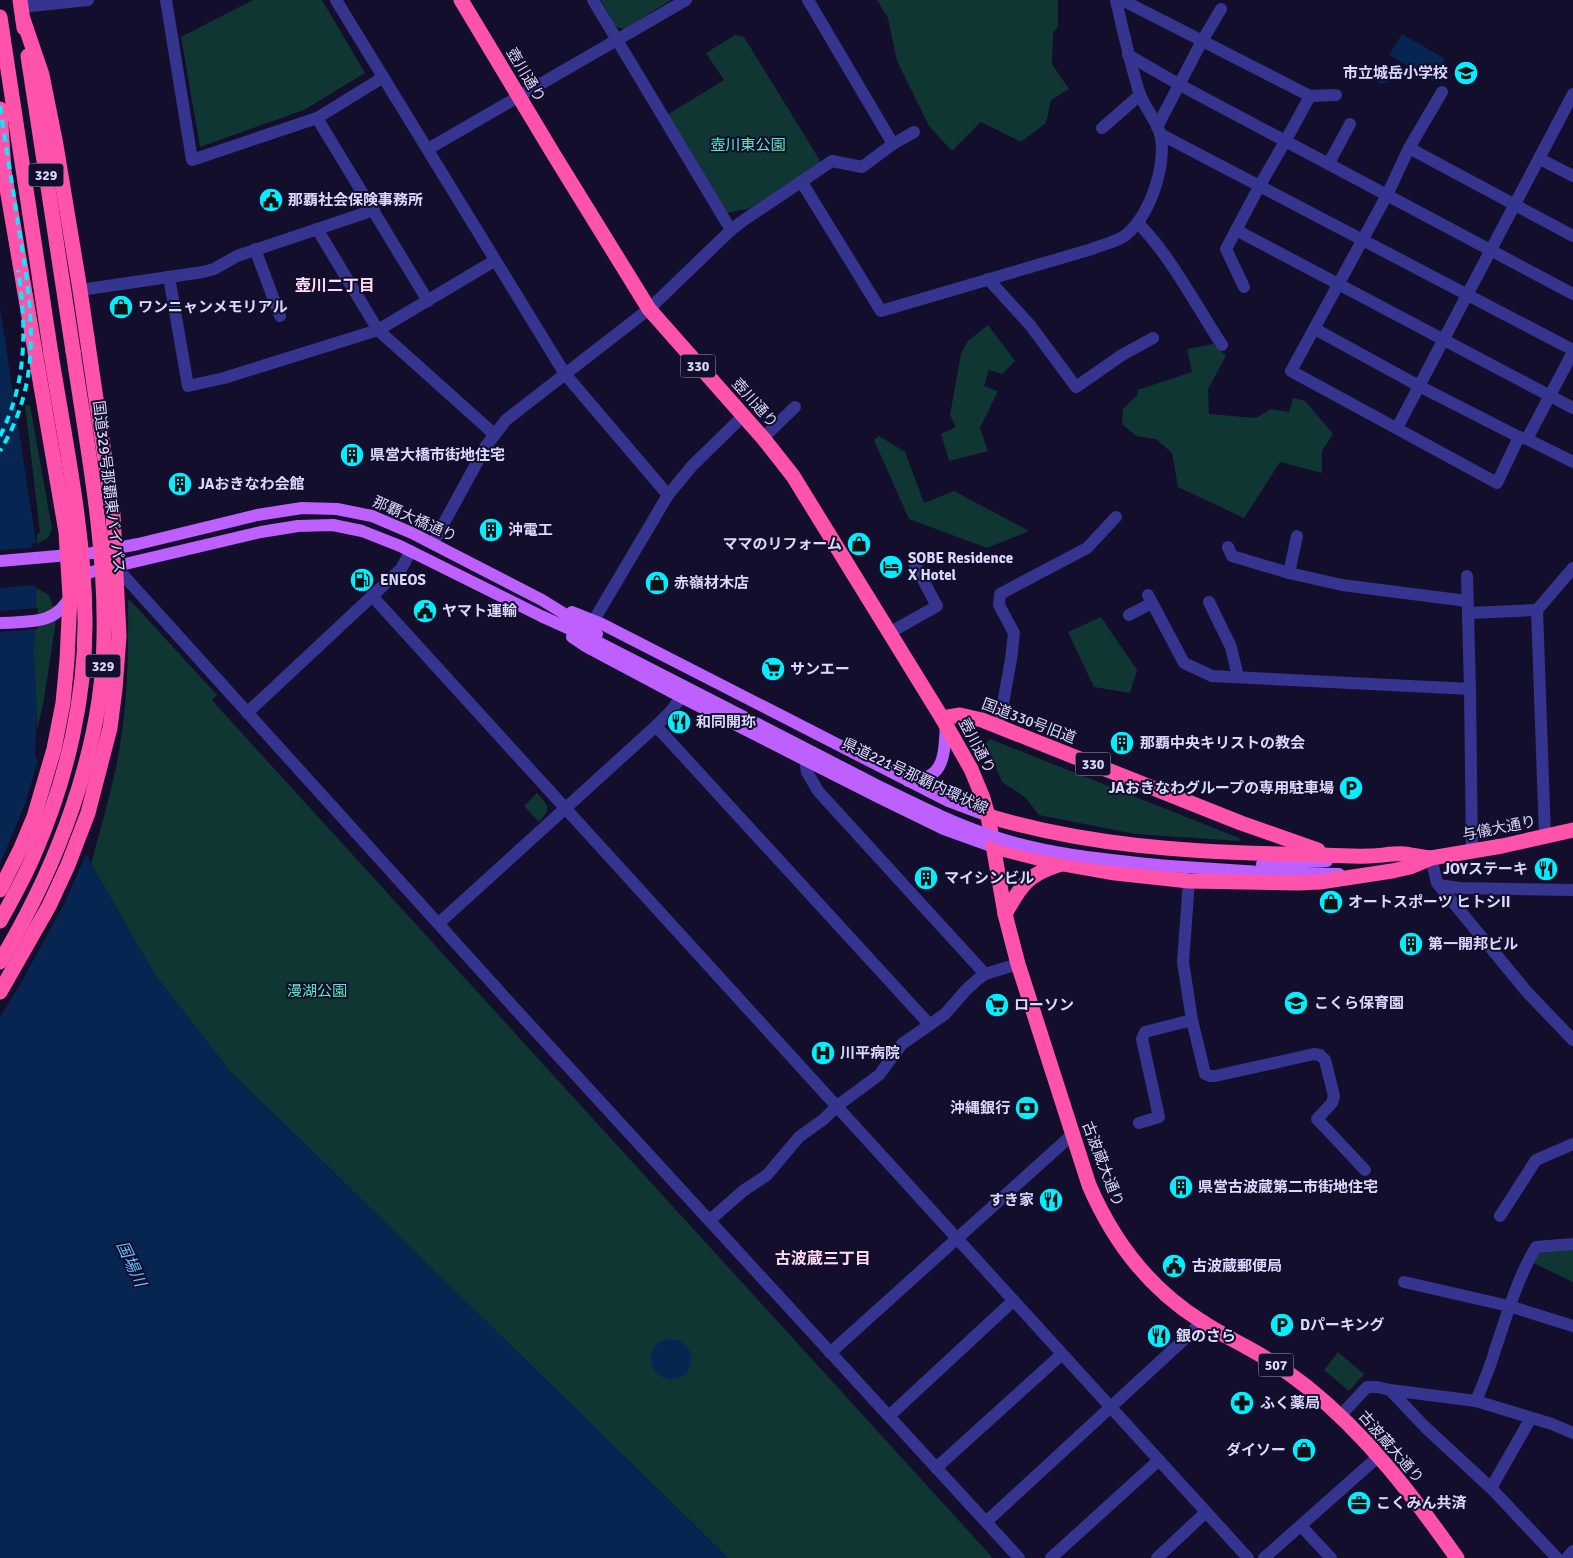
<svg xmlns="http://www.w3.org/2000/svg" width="1573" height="1558" viewBox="0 0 1573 1558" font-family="Signika,'Noto Sans JP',sans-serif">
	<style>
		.green { fill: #103633 }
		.water { fill: #072551 }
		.pier { fill: #120e2b }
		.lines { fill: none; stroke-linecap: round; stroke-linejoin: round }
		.minor { stroke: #35358f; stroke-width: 12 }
		.major { stroke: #be5fff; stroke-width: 12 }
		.highway { stroke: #ff53ab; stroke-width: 15 }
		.rail { stroke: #04eeff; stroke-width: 4; stroke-dasharray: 8 6; stroke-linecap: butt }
		.major-bridge { stroke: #be5fff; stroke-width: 12 }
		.highway-bridge { stroke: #ff53ab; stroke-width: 15 }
		.labels { text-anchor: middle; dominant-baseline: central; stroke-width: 4; stroke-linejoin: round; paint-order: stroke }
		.shield { fill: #120e2b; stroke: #9f9bbf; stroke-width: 1 }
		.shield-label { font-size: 14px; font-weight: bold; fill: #dbd8ff }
		.poi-label { font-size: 15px; font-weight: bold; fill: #dbd8ff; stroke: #120e2b; text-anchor: start }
		.street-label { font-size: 15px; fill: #dbd8ff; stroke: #120e2b }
		.park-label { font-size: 15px; fill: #57ecc2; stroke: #120e2b }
		.neighbourhood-label { font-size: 16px; font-weight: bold; fill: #ffdaf3; stroke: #120e2b }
		.water-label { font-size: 16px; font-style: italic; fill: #66bdff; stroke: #120e2b }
	</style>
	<rect width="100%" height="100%" fill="#120e2b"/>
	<g class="green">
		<path d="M253 0H322L365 73 304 110 200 147 181 37Z"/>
		<path d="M601 0H671L625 29 616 27Z"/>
		<path d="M877 0H1058V26L1053 33 1052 64 1069 89 1051 100 1046 123 1021 142 981 122 952 151 929 126 897 61 888 18Z"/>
		<path d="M735 35 744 37 819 159 820 165 748 209 725 213 667 115 724 80 706 53Z"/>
		<path d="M988 325 1015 361 1002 374 989 370 984 386 998 391 980 428 988 451 949 461 941 434 956 427 950 415 961 354 968 341Z"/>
		<path d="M1213 344 1226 356 1208 389 1209 414 1256 418 1271 409 1289 412 1293 398 1305 401 1333 434 1322 451V473L1280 462 1244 518 1178 487 1172 453 1156 439 1136 436 1122 424 1123 409 1138 394 1137 390 1192 372 1187 349Z"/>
		<path d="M25 405H30L52 529 48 538 37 544V534L40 532Z"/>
		<path d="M879 436 905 452 924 503 954 491 1029 531 987 548 909 519 874 440Z"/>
		<path d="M36 588 49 595 54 609 56 621 43 705 37 729 34 653Z"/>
		<path d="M130 600 217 695 212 700 219 708 993 1558H728L229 1070 155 975 91 864C99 834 108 803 115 772 127 719 129 656 128 601Z"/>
		<path d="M1101 617 1137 670 1130 693 1094 687 1068 632Z"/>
		<path d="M990 739 1239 838 1240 841 1135 834 1039 815 1025 797 1002 782 986 743Z"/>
		<path d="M537 793 547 805V812L539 822 524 806Z"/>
		<path d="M1573 1247V1282L1531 1262 1538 1249Z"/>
		<path d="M1338 1352 1364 1374 1349 1391 1324 1370Z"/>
	</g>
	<g class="water">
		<path d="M1402 34 1445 59 1433 81 1389 55Z"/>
		<path d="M1390 64 1397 66 1399 71 1398 78 1395 80 1381 84C1374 81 1371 76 1374 70Z"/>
		<path d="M0 308 36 542 32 544 31 548 34 584 36 588 34 653 37 714 35 756 91 864 155 975 229 1070 728 1558H0Z"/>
		<circle cx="671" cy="1359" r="20"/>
	</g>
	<g class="pier">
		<path d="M31 548 34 585 0 588V550Z"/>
		<path d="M38 608 37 629 0 632V611Z"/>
		<path d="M39 757 87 852 64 904 21 983 0 1017V864L25 804Z"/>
	</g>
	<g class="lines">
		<g class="minor">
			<path d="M166 0 192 160 317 118 382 78"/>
			<path d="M336 0 565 374 668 495"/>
			<path d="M593 0 731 230"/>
			<path d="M1122 0 1310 96"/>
			<path d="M21 7 88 0"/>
			<path d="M1128 55 1180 85 1573 294"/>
			<path d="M1442 92 1409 148 1387 195 1291 371 1497 483 1519 437"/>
			<path d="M317 118 428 301"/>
			<path d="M1157 127 1202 41 1221 9"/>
			<path d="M1102 128 1140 95"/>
			<path d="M1160 134 1573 350"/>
			<path d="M893 144 914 132"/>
			<path d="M1409 148 1573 236"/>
			<path d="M428 149 686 0"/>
			<path d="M1540 159 1573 176"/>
			<path d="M1329 163 1350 124"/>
			<path d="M801 181 881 311 1092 249C1101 245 1112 243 1121 238 1149 222 1168 163 1160 133 1155 118 1144 107 1139 92 1130 62 1123 31 1116 0"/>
			<path d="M1138 223C1172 258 1195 304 1222 345"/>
			<path d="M317 229 378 330 494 434"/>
			<path d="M1236 230 1573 408"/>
			<path d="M255 249 280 316"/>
			<path d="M169 277 188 386 224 378 378 330 494 261"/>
			<path d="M988 279 1030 325 1076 387 1122 355 1153 338"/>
			<path d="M1244 287 1226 249 1260 185 1286 140 1310 96 1336 95"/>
			<path d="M80 290 203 272 214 269 237 256 374 210"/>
			<path d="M1315 329 1419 386 1519 437 1527 439 1573 462"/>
			<path d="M1397 428 1573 94"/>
			<path d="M763 438 795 407"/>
			<path d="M1527 439 1573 352"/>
			<path d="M433 543 486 446 506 420 649 309 731 230 744 220 832 161 862 167 893 144 808 0"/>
			<path d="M1228 547 1232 556 1289 573 1342 585 1467 601"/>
			<path d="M115 566 518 1012 1019 1558"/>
			<path d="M1289 573 1297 536"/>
			<path d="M1467 576 1470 689 1472 852"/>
			<path d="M1148 595 1184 663 1212 676 1470 689"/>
			<path d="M373 597 1248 1558"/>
			<path d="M1209 602 1231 647 1238 677"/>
			<path d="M1468 613 1537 610"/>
			<path d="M1129 615 1152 603"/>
			<path d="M594 620 668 495 692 466 743 416"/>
			<path d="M889 633 937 606 915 565"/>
			<path d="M247 713 401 569 411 551"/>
			<path d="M656 726 929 1024"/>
			<path d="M996 726 1001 715 1011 659 1014 633 999 605 1000 594 1087 548 1116 517"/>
			<path d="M805 760 807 772 818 791 985 974"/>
			<path d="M1545 837 1537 610 1573 568"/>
			<path d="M1431 858 1437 883 1527 992 1573 1040"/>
			<path d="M1189 881 1183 962 1192 1020 1205 1074 1210 1076H1215L1314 1054 1320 1055 1325 1060 1334 1096 1332 1103 1317 1119 1365 1170"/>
			<path d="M1439 885 1459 888 1573 890"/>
			<path d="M439 923 656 726 671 711 681 697"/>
			<path d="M1139 1123 1159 1117 1142 1039 1145 1032 1192 1020"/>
			<path d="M1500 1216 1536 1160 1573 1144"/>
			<path d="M710 1220 743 1191 767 1175 799 1137 824 1119 837 1106 879 1075 902 1044 945 1014 966 990 977 980 985 974 1018 964"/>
			<path d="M1404 1282 1509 1306 1573 1326"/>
			<path d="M830 1353 1073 1134"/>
			<path d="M1390 1390 1425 1427 1491 1488 1557 1558"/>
			<path d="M1476 1401C1483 1384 1490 1368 1495 1350 1507 1315 1517 1279 1536 1247L1573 1244"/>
			<path d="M889 1416 1013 1301"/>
			<path d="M1340 1416 1367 1387H1377L1390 1390 1476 1401 1552 1424 1573 1433"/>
			<path d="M936 1468 1062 1354"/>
			<path d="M1491 1488 1531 1418"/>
			<path d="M986 1522 1191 1333 1201 1321"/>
			<path d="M1301 1526 1331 1558"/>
			<path d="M1051 1558 1159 1460"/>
			<path d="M1157 1558 1206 1512"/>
			<path d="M1264 1558 1379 1456"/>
			<path d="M1567 1558 1573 1551"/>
		</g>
		<g class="major">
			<path d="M0 561 92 553 138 544 257 515 302 508 337 509 372 516 412 533 542 600 597 634"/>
			<path d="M572 612 602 624 948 801 988 816"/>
			<path d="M0 623C30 621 55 626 71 595 76 585 81 576 91 572L261 532 298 526 333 525 362 531 400 546 541 616 592 639 884 789"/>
			<path d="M572 637 587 647 681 697 880 798 944 829 994 847"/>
			<path d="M908 781C946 780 944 754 946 724"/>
			<path d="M1262 864 1327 861"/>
			<path d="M1169 866 1275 873 1339 874"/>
		</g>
		<g class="highway">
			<path d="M20 0 24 28"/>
			<path d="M461 0 554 155 649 309 763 438 793 476 942 718 971 769 983 798 988 816 1005 914 1018 964 1089 1185C1113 1241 1150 1289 1201 1321 1217 1332 1234 1340 1250 1349 1270 1360 1289 1373 1307 1387 1367 1435 1413 1496 1457 1558"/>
			<path d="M0 17 51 354"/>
			<path d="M28 56 73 351"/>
			<path d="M0 109 4 171 66 532 70 597 67 660 63 703 54 749 34 817 21 848 0 890"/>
			<path d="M942 718 960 715 982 720 1241 823 1318 850"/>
			<path d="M988 816C1085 845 1185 852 1286 854 1314 854 1342 857 1370 856 1381 856 1393 853 1404 854 1413 855 1421 857 1430 858"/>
			<path d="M994 847 1053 862 1115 873 1189 881 1299 883 1320 882 1392 871 1410 867 1431 858 1502 846 1573 830"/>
			<path d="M1005 914C1021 885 1028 874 1061 864"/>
			<path d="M0 992 49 906 68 865 88 813 110 728 115 689 119 636 113 514 80 290 56 145 42 75 23 19"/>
		</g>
		<g class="rail">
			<path d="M0 106C6 147 13 189 19 230 32 308 44 379 0 451"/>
			<path d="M0 436C27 383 27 327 18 270"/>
		</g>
		<path class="major-bridge" d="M884 789C919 806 955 824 992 836 1049 855 1110 860 1169 866"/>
		<g class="highway-bridge">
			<path d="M0 921C13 898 26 875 36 850 67 778 86 696 85 618 84 529 65 441 51 354"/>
			<path d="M0 962C57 867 103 749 104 637 106 541 87 446 73 351"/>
		</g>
	</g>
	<defs>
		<g id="school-disc" transform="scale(1.25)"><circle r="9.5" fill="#04eeff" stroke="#120e2b"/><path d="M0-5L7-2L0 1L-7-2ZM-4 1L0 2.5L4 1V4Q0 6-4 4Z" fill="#111"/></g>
		<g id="civic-disc" transform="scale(1.25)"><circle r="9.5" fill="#04eeff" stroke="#120e2b"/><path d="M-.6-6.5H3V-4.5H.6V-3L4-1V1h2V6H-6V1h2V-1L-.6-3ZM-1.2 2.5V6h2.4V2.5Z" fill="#111"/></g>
		<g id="shop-disc" transform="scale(1.25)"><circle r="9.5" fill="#04eeff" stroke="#120e2b"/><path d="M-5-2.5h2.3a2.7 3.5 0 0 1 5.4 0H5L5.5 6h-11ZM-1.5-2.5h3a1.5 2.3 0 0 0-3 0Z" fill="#111"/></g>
		<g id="building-disc" transform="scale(1.25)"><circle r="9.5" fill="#04eeff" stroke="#120e2b"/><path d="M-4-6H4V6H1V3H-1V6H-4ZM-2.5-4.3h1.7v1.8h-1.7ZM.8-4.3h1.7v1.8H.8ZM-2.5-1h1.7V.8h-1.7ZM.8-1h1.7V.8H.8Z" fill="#111"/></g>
		<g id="hotel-disc" transform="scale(1.25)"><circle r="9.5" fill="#04eeff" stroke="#120e2b"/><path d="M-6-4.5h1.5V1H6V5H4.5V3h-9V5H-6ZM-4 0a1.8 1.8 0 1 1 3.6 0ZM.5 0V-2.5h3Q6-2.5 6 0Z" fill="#111"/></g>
		<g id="fuel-disc" transform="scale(1.25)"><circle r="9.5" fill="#04eeff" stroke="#120e2b"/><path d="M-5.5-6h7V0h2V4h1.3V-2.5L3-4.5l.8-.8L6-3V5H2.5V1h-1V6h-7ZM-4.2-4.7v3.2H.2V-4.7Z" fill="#111"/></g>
		<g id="supermarket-disc" transform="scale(1.25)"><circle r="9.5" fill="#04eeff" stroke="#120e2b"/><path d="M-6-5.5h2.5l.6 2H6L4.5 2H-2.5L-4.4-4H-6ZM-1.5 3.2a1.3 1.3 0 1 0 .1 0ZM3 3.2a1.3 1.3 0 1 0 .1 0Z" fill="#111"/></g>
		<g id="restaurant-disc" transform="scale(1.25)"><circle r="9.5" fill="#04eeff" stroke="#120e2b"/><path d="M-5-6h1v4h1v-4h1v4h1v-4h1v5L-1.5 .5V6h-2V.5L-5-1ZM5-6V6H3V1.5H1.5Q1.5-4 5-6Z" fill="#111"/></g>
		<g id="parking-disc" transform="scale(1.25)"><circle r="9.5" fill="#04eeff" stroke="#120e2b"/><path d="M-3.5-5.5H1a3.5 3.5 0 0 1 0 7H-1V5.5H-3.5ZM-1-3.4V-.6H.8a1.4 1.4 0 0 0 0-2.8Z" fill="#111"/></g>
		<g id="hospital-disc" transform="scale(1.25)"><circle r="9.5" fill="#04eeff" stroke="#120e2b"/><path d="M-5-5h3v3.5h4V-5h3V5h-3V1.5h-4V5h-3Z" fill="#111"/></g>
		<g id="bank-disc" transform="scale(1.25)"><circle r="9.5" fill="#04eeff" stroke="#120e2b"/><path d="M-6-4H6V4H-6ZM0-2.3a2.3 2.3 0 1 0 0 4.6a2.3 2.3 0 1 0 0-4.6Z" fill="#111"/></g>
		<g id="pharmacy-disc" transform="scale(1.25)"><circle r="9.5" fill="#04eeff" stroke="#120e2b"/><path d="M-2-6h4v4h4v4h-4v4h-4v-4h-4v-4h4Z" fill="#111"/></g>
		<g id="office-disc" transform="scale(1.25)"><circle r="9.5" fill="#04eeff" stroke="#120e2b"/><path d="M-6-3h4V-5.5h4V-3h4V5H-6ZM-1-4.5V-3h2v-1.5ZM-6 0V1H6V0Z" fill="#111"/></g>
	</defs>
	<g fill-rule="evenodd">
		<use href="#school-disc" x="1466" y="73"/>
		<use href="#civic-disc" x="271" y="200"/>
		<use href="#shop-disc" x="121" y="307"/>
		<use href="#building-disc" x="352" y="455"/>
		<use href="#building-disc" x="180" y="484"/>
		<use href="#building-disc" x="491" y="530"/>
		<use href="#shop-disc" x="859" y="544"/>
		<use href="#hotel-disc" x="891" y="567"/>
		<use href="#fuel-disc" x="362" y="580"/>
		<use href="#shop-disc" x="657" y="583"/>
		<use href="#civic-disc" x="425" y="611"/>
		<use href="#supermarket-disc" x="773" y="669"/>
		<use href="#restaurant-disc" x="679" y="722"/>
		<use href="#building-disc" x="1122" y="743"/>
		<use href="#parking-disc" x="1351" y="788"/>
		<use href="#restaurant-disc" x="1546" y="869"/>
		<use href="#building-disc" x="926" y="878"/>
		<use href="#shop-disc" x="1331" y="902"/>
		<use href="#building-disc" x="1411" y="944"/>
		<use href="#school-disc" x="1296" y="1003"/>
		<use href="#supermarket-disc" x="997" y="1005"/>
		<use href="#hospital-disc" x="823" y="1053"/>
		<use href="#bank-disc" x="1027" y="1108"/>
		<use href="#building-disc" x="1181" y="1187"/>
		<use href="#restaurant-disc" x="1051" y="1200"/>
		<use href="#civic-disc" x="1174" y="1266"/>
		<use href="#parking-disc" x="1282" y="1325"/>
		<use href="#restaurant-disc" x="1159" y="1336"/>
		<use href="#pharmacy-disc" x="1242" y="1403"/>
		<use href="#shop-disc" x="1304" y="1450"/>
		<use href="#office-disc" x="1359" y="1503"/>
	</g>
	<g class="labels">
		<g class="shield">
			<rect x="28.5" y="163.5" width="35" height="23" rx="4"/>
			<rect x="680.5" y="354.5" width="35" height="23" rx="4"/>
			<rect x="85.5" y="654.5" width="35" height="23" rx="4"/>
			<rect x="1075.5" y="752.5" width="35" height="23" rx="4"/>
			<rect x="1258.5" y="1353.5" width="35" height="23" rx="4"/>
		</g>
		<g class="shield-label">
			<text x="46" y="175">329</text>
			<text x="698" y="366">330</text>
			<text x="103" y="666">329</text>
			<text x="1093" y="764">330</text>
			<text x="1276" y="1365">507</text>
		</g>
		<g class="poi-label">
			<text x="1448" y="73" text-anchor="end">市立城岳小学校</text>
			<text x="288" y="200">那覇社会保険事務所</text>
			<text x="138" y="307">ワンニャンメモリアル</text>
			<text x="370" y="455">県営大橋市街地住宅</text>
			<text x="198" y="484">JAおきなわ会館</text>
			<text x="508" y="530">沖電工</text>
			<text x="842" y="544" text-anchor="end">ママのリフォーム</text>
			<text x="908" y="558">SOBE Residence<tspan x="908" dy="17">X Hotel</tspan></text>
			<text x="380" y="580">ENEOS</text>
			<text x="674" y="583">赤嶺材木店</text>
			<text x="442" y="611">ヤマト運輸</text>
			<text x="790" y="669">サンエー</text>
			<text x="696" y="722">和同開珎</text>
			<text x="1140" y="743">那覇中央キリストの教会</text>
			<text x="1334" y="788" text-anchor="end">JAおきなわグループの専用駐車場</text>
			<text x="1528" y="869" text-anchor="end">JOYステーキ</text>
			<text x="944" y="878">マイシンビル</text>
			<text x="1348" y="902">オートスポーツ ヒトシII</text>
			<text x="1428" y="944">第一開邦ビル</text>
			<text x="1314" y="1003">こくら保育園</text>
			<text x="1014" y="1005">ローソン</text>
			<text x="840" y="1053">川平病院</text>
			<text x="1010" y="1108" text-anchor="end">沖縄銀行</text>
			<text x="1198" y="1187">県営古波蔵第二市街地住宅</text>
			<text x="1034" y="1200" text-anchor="end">すき家</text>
			<text x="1192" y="1266">古波蔵郵便局</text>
			<text x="1300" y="1325">Dパーキング</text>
			<text x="1176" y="1336">銀のさら</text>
			<text x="1260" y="1403">ふく薬局</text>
			<text x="1286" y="1450" text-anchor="end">ダイソー</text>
			<text x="1376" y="1503">こくみん共済</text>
		</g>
		<g class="street-label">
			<text transform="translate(526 75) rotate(59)">壺川通り</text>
			<text transform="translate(755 403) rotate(48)">壺川通り</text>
			<text transform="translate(109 487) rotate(83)">国道329号那覇東バイパス</text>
			<text transform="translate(415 519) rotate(24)">那覇大橋通り</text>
			<text transform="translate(1029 721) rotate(21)">国道330号旧道</text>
			<text transform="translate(977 746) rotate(62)">壺川通り</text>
			<text transform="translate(915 776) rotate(25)">県道221号那覇内環状線</text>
			<text transform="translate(1499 828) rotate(-11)">与儀大通り</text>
			<text transform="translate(1103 1164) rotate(69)">古波蔵大通り</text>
			<text transform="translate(1391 1447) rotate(49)">古波蔵大通り</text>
		</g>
		<g class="park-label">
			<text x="748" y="145">壺川東公園</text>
			<text x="317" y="991">漫湖公園</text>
		</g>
		<g class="neighbourhood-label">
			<text x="335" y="286">壺川二丁目</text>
			<text x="823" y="1259">古波蔵三丁目</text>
		</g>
		<g class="water-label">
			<text transform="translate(131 1264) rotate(65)">国場川</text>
		</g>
	</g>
</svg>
